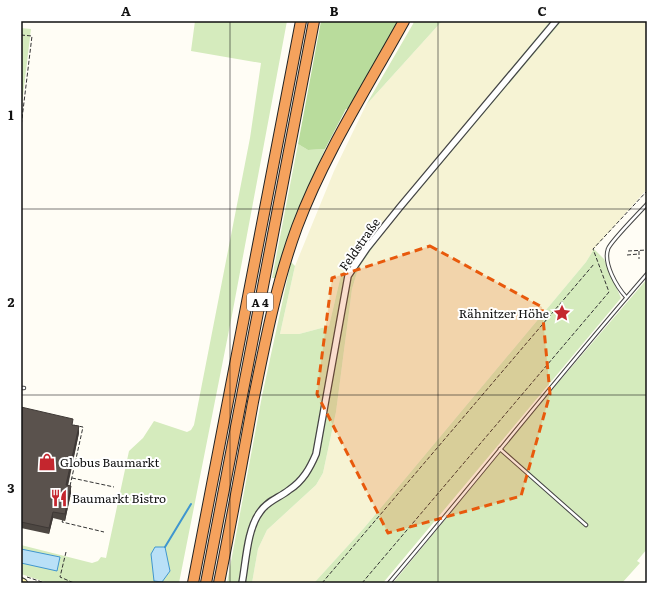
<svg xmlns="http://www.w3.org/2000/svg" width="668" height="604" viewBox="0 0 668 604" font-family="Literata,serif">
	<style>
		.farmland { fill: #f6f3d4 }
		.green { fill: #d5ebbd }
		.forest { fill: #b9dc9c }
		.water { fill: #b9e0f7; stroke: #3f96cf }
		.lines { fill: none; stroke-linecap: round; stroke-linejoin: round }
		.stream { stroke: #3f96cf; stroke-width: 2 }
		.service-casing { stroke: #444; stroke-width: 4.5 }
		.minor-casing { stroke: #444; stroke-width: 8 }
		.secondary-casing { stroke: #333; stroke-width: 10 }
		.motorway-casing { stroke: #222; stroke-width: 12 }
		.path { stroke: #333; stroke-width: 1; stroke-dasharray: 4 2; stroke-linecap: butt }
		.service { stroke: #fff; stroke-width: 2.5 }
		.minor { stroke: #fff; stroke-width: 5.5 }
		.secondary { stroke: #fff6b0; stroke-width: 8 }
		.motorway { stroke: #f5a25d; stroke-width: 10 }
		.wall { fill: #4d4742 }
		.shaded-wall { fill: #3f3936 }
		.building { fill: #5a524d; stroke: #3f3936 }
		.marked { fill: #e8590c; fill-opacity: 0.2; stroke: #e8590c; stroke-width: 3; stroke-dasharray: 8 5; stroke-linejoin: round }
		.grid { fill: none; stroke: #111; stroke-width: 1; stroke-opacity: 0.55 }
		.labels { text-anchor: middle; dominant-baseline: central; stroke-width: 4; stroke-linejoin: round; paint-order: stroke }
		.shield { fill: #fff; stroke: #585858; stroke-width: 1 }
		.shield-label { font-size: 11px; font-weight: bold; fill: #111 }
		.street-label { font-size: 12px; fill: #111; stroke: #fff }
		.poi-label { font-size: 12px; fill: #111; stroke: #fff; text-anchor: start }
		.neatline { fill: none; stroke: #111; stroke-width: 1.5 }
		.grid-label { font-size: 13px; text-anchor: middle; font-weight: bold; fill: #111 }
	</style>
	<rect width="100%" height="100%" fill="#fffdf5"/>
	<g class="farmland">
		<path d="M442 21H550L341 275 329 326 299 334H280L295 266 334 171 366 105Z"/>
		<path d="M562 21H647V189L594 249 586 262 364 528 314 583H252L258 549 267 530 316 485 323 473 336 412 352 289 358 269 383 233Z"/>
	</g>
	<g class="green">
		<path d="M195 21H287L232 315 179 583H48L21 574V545L92 563 98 561 101 557 106 558 129 451 143 438 154 421 187 432 191 430 194 425 250 138 261 63 191 51Z"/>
		<path d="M414 21H442L366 105 413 24Z"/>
		<path d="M550 21H562L383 233 358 269 352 289 336 412 323 473 316 485 267 530 258 549 252 583H244L255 524 251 518 240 583H227L262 396 291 262 295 266 280 334H299L329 326 341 275Z"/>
		<path d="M21 28 31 29 21 112Z"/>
		<path d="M298 144 308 150 325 149 289 234 275 278H272Z"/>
		<path d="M594 249 604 259 621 298 383 583H314L364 528 586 262Z"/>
		<path d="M647 279V549L637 561 640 563 622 583H393L539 405Z"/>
	</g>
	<path class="forest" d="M321 21H398L351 108 346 109 325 149 308 150 298 144Z"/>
	<g class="water">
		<path d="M155 547H165L170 571 162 582 154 581 151 554Z"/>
		<path d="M21 549 60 557 57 571 21 563Z"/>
	</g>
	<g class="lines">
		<path class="stream" d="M165 547 191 504"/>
		<g class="service-casing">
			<g id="service">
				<path d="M626 297C617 287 603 264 608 249 610 242 640 212 647 204"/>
				<path d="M21 388H24"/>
				<path d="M500 449 586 525"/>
				<path d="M389 583C476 481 559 375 647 274"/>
			</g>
		</g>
		<g class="minor-casing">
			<path id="minor" d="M242 583C246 562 247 529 260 512 267 501 279 498 289 490 303 481 310 468 316 454L348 276 367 248 400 207 556 21"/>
		</g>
		<g class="secondary-casing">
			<path id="secondary" d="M21 582 23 583"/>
		</g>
		<g class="motorway-casing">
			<g id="motorway">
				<path d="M193 583 301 21"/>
				<path d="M206 583 314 21"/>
				<path d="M219 583C231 523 242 463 253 402 265 343 276 284 297 227 324 155 367 88 404 21"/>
			</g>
		</g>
		<g class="path">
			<path d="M21 35 32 36 21 127"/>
			<path d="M628 251 647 250"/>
			<path d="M639 251V259"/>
			<path d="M627 255 639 254"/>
			<path d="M72 478 114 487"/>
			<path d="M70 486 83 427 73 425"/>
			<path d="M63 520 62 522 104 532"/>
			<path d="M66 552 60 577 74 583"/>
			<path d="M27 577 45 583"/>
			<path d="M322 583 594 264"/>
			<path d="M362 583 609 292 593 249 647 191"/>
		</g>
		<use href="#service" class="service"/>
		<use href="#minor" class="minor"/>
		<use href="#secondary" class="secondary"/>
		<use href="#motorway" class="motorway"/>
	</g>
	<path class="wall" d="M21 407 73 425 79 433 68 486 71 493 65 521 53 518 49 534 21 528Z"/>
	<g class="shaded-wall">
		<path d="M79 426V433L66 492V485Z"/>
		<path d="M71 486V493L65 521V514Z"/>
		<path d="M53 512V518L49 534V528Z"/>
	</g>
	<path class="building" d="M21 407 73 419 72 425 79 426 66 485 71 486 65 514 53 512 49 528 21 522Z"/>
	<path class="marked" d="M430 246 542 307 550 394 521 496 388 533 317 394 332 278Z"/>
	<path class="grid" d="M230 21V583M438 21V583M21 209H647M21 395H647"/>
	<defs>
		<g id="sight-bare" transform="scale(1.38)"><path d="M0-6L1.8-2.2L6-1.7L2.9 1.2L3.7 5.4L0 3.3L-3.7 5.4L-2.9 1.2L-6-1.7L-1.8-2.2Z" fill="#c4262e" stroke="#fff" stroke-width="2.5" paint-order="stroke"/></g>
		<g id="shop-bare" transform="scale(1.38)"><path d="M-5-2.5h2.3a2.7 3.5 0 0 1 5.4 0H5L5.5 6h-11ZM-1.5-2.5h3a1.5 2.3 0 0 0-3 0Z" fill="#c4262e" stroke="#fff" stroke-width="2.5" paint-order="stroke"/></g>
		<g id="restaurant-bare" transform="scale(1.38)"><path d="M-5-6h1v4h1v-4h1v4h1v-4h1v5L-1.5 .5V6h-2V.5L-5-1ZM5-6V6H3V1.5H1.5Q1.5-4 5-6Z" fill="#c4262e" stroke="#fff" stroke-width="2.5" paint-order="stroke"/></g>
	</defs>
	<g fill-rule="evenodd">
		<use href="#sight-bare" x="562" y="313"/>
		<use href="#shop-bare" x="47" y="462"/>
		<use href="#restaurant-bare" x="59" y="498"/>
	</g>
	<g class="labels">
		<rect class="shield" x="247" y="293" width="26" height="18" rx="3"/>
		<g class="shield-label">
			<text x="260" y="302">A 4</text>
		</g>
		<g class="street-label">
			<text transform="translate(359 244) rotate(-55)">Feldstraße</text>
		</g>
		<g class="poi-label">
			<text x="549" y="313" text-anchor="end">Rähnitzer Höhe</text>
			<text x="60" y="462">Globus Baumarkt</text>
			<text x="72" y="498">Baumarkt Bistro</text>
		</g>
	</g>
	<rect width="668" height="604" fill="none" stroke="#ffffff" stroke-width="44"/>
	<rect x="22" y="22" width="624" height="560" class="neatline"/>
	<g class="grid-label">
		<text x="126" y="16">A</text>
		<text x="334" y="16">B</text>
		<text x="542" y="16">C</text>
		<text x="11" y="120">1</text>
		<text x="11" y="307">2</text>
		<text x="11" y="493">3</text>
	</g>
</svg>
